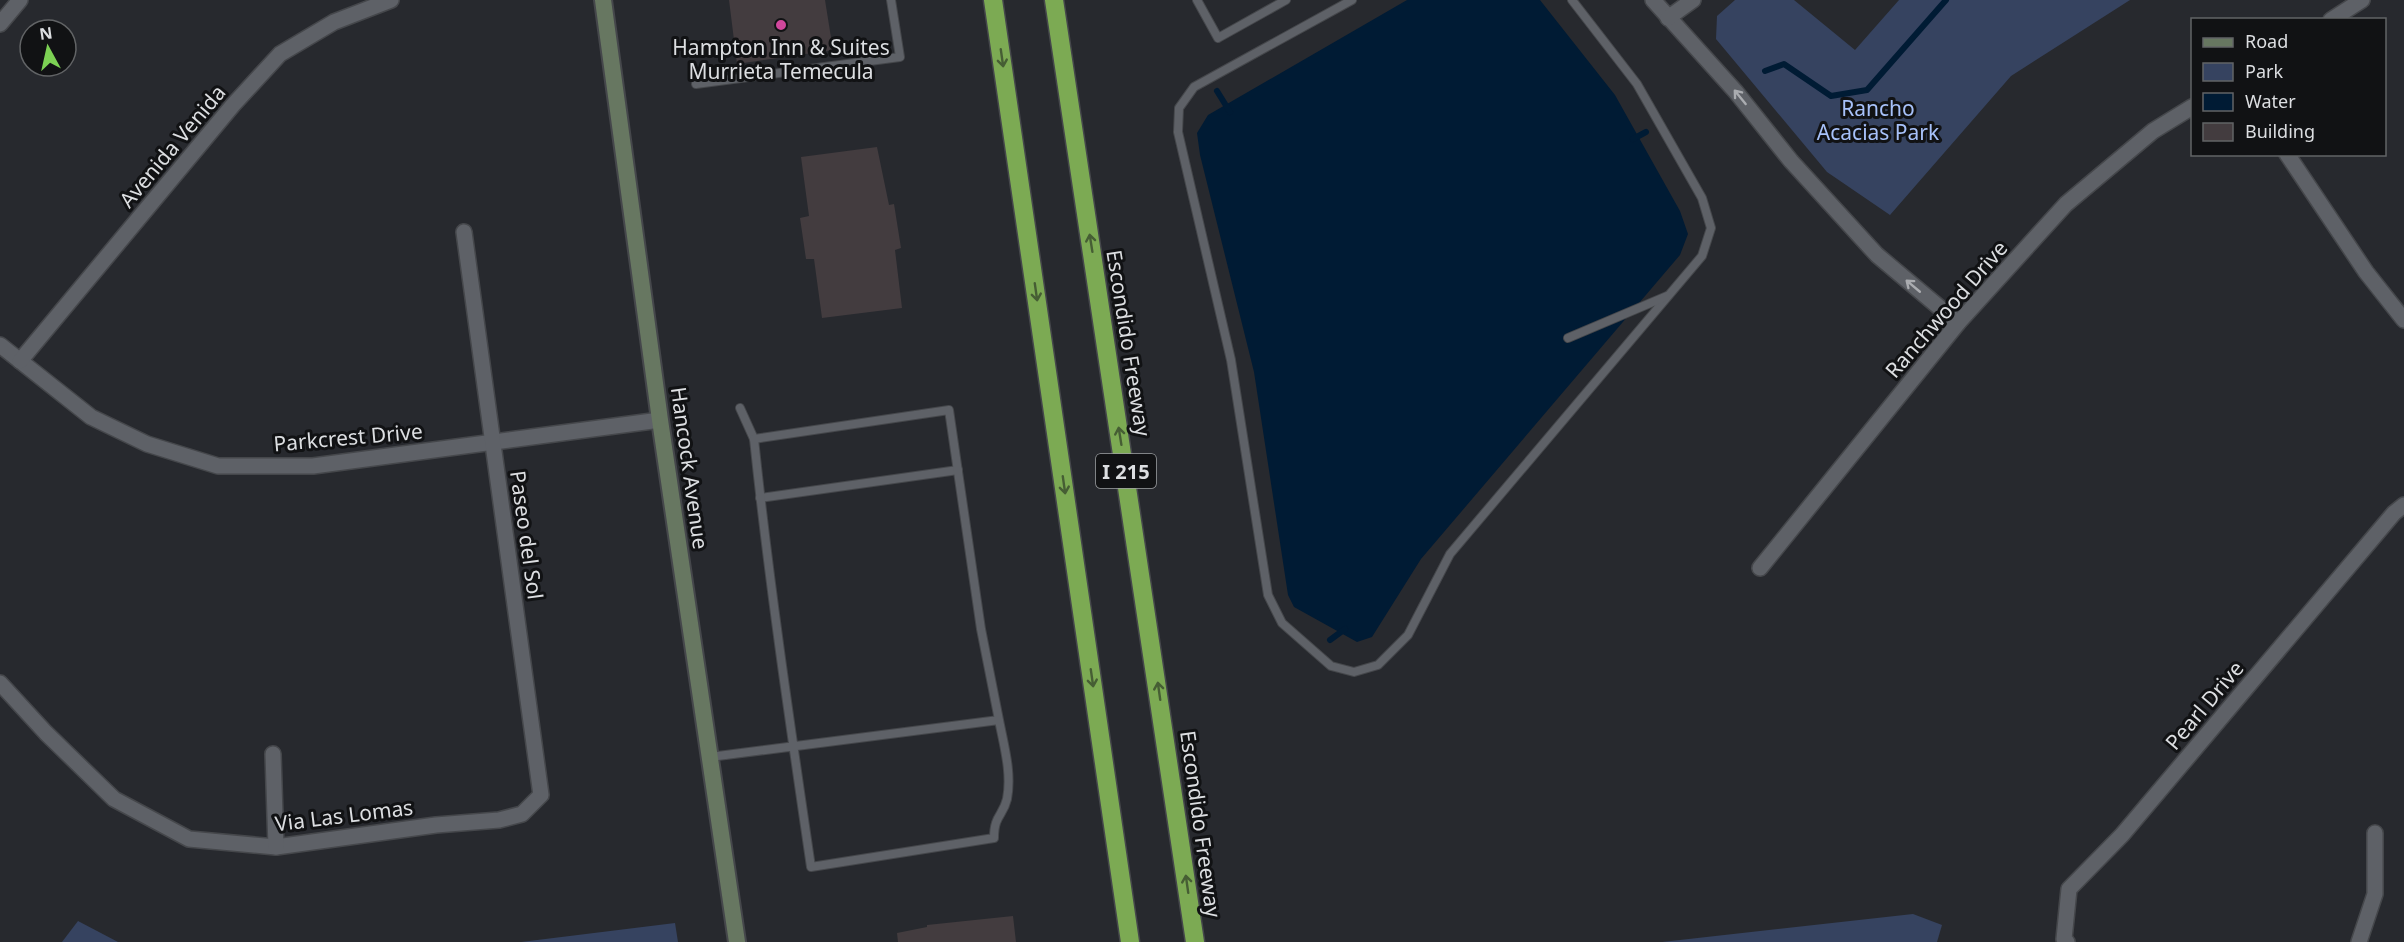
<svg xmlns="http://www.w3.org/2000/svg" width="2404" height="942" viewBox="0 0 2404 942" font-family="'Noto Sans',sans-serif">
	<style>
		.green { fill: #364360 }
		.water { fill: #001b34 }
		.lines { fill: none; stroke-linecap: round; stroke-linejoin: round }
		.stream { stroke: #001b34; stroke-width: 6 }
		.building { fill: #433c3f }
		.service-casing { stroke: #45474b; stroke-width: 10 }
		.minor-casing { stroke: #45474b; stroke-width: 18 }
		.secondary-casing { stroke: #45474b; stroke-width: 20 }
		.motorway-casing { stroke: #45474b; stroke-width: 21 }
		.service { stroke: #5e6167; stroke-width: 8 }
		.minor { stroke: #5e6167; stroke-width: 15 }
		.secondary { stroke: #677761; stroke-width: 16 }
		.motorway { stroke: #7caa53; stroke-width: 18 }
		.oneway { stroke: #465e34 }
		.oneway2 { stroke: #aaacb0 }
		.hotel-dot { fill: #d1479c; stroke: #111214; stroke-width: 2 }
		.labels { text-anchor: middle; dominant-baseline: central; stroke-width: 6; stroke-linejoin: round; paint-order: stroke }
		.shield { fill: #111214; stroke: #9fa1a4; stroke-width: 1.5 }
		.shield-label { font-size: 20px; font-weight: bold; fill: #dcdee1 }
		.poi-label { font-size: 21px; fill: #dcdee1; stroke: #111214 }
		.park-label { font-size: 21px; fill: #a7c1f9; stroke: #111214 }
		.street-label { font-size: 21px; fill: #dcdee1; stroke: #111214 }
	</style>
	<rect width="100%" height="100%" fill="#27292e"/>
	<g class="green">
		<path d="M1735 0H1794L1855 50 1899 0H2130L2011 76 1890 215 1827 172 1716 39 1717 16Z"/>
		<path d="M1913 914 1942 925 1937 942H1662Z"/>
		<path d="M78 921 118 942H62Z"/>
		<path d="M675 923 678 942H521Z"/>
	</g>
	<path class="water" d="M1407 0H1540L1615 95 1680 211 1688 234 1680 255 1421 559 1372 637 1357 642 1294 607 1288 595 1254 372 1200 155 1197 133 1208 115Z"/>
	<g class="lines">
		<g class="stream">
			<path d="M1765 71 1784 64 1831 96 1867 90 1946 0"/>
			<path d="M1217 91 1230 112"/>
			<path d="M1633 139 1646 132"/>
			<path d="M1330 640 1345 629"/>
		</g>
	</g>
	<g class="building">
		<path d="M729 0H825L833 50 737 64Z"/>
		<path d="M877 147 889 205 894 204 901 248 895 250 902 308 822 318 814 259H806L800 218 809 216 801 157Z"/>
		<path d="M1013 916 1016 942H898L897 933 927 927V925Z"/>
	</g>
	<g class="lines">
		<g class="service-casing">
			<g id="service">
				<path d="M1197 0 1218 38 1286 0"/>
				<path d="M1352 0 1194 87 1179 108 1178 132 1231 360 1268 595 1282 623 1331 666 1354 672 1378 665 1408 635 1450 554 1702 256 1711 228 1702 198 1637 84 1572 0"/>
				<path d="M696 84 900 57 891 0"/>
				<path d="M1568 338 1667 296"/>
				<path d="M740 408 754 439"/>
				<path d="M760 498 958 470"/>
				<path d="M710 757 999 720 981 629 949 410 754 439C769 582 790 724 811 867L994 838C994 815 1003 816 1007 799 1012 773 1004 746 999 720"/>
			</g>
		</g>
		<g class="minor-casing">
			<g id="minor">
				<path d="M1653 0 1736 92 1791 161 1877 255 1958 323"/>
				<path d="M1668 18 1693 0"/>
				<path d="M2331 20 2362 0"/>
				<path d="M0 24 20 0"/>
				<path d="M2287 154 2366 272 2404 320"/>
				<path d="M0 345 91 417 147 444 218 466H313L660 420"/>
				<path d="M20 361 233 105 280 54 334 22 391 0"/>
				<path d="M1760 568 1958 323 2066 204 2153 131 2192 107"/>
				<path d="M0 683 46 733 114 799 189 839 276 847 436 825 499 820 522 814 541 795 464 232"/>
				<path d="M273 754 276 847"/>
				<path d="M2067 942 2064 939 2069 889 2122 835 2394 513 2404 505"/>
				<path d="M2359 942 2375 894V833"/>
			</g>
		</g>
		<g class="secondary-casing">
			<path id="secondary" d="M603 0 660 420 737 942"/>
		</g>
		<g class="motorway-casing">
			<g id="motorway">
				<path d="M993 0 1130 942"/>
				<path d="M1054 0 1195 942"/>
			</g>
		</g>
		<use href="#service" class="service"/>
		<use href="#minor" class="minor"/>
		<use href="#secondary" class="secondary"/>
		<use href="#motorway" class="motorway"/>
	</g>
	<defs><path id="oneway-shaft" d="M-6 0H5M1.5-3L5.5 0L1.5 3" fill="none" stroke-width="1.6" stroke-linecap="round" stroke-linejoin="round" transform="scale(1.5)"/></defs>
	<g class="oneway">
		<use href="#oneway-shaft" transform="translate(1002 58) rotate(82)"/>
		<use href="#oneway-shaft" transform="translate(1091 243) rotate(-99)"/>
		<use href="#oneway-shaft" transform="translate(1036 292) rotate(82)"/>
		<use href="#oneway-shaft" transform="translate(1120 436) rotate(-99)"/>
		<use href="#oneway-shaft" transform="translate(1064 485) rotate(82)"/>
		<use href="#oneway-shaft" transform="translate(1092 678) rotate(82)"/>
		<use href="#oneway-shaft" transform="translate(1159 691) rotate(-98)"/>
		<use href="#oneway-shaft" transform="translate(1187 884) rotate(-98)"/>
	</g>
	<g class="oneway2">
		<use href="#oneway-shaft" transform="translate(1740 97) rotate(-129)"/>
		<use href="#oneway-shaft" transform="translate(1913 286) rotate(-140)"/>
	</g>
	<circle class="hotel-dot" cx="781" cy="25" r="6"/>
	<g class="labels">
		<rect class="shield" x="1096" y="454" width="60" height="34" rx="4.5"/>
		<g class="shield-label">
			<text x="1126" y="471">I 215</text>
		</g>
		<g class="poi-label">
			<text x="781" y="47">Hampton Inn &amp; Suites<tspan x="781" dy="24">Murrieta Temecula</tspan></text>
		</g>
		<g class="park-label">
			<text x="1878" y="108">Rancho<tspan x="1878" dy="24">Acacias Park</tspan></text>
		</g>
		<g class="street-label">
			<text transform="translate(172 146) rotate(-50)">Avenida Venida</text>
			<text transform="translate(1946 309) rotate(-49)">Ranchwood Drive</text>
			<text transform="translate(1129 343) rotate(81)">Escondido Freeway</text>
			<text transform="translate(348 437) rotate(-5)">Parkcrest Drive</text>
			<text transform="translate(690 468) rotate(82)">Hancock Avenue</text>
			<text transform="translate(527 535) rotate(82)">Paseo del Sol</text>
			<text transform="translate(2204 705) rotate(-50)">Pearl Drive</text>
			<text transform="translate(344 815) rotate(-7)">Via Las Lomas</text>
			<text transform="translate(1201 824) rotate(82)">Escondido Freeway</text>
		</g>
	</g>
	<rect x="2191" y="18" width="195" height="138" fill="#111214" stroke="#626466" stroke-width="1.5"/>
	<rect x="2203" y="38" width="30" height="9" fill="#677761" stroke="#626466" stroke-width="1.5"/>
	<text x="2245" y="48" font-size="18" fill="#dcdee1">Road</text>
	<rect x="2203" y="63" width="30" height="18" fill="#364360" stroke="#626466" stroke-width="1.5"/>
	<text x="2245" y="78" font-size="18" fill="#dcdee1">Park</text>
	<rect x="2203" y="93" width="30" height="18" fill="#001b34" stroke="#626466" stroke-width="1.5"/>
	<text x="2245" y="108" font-size="18" fill="#dcdee1">Water</text>
	<rect x="2203" y="123" width="30" height="18" fill="#433c3f" stroke="#626466" stroke-width="1.5"/>
	<text x="2245" y="138" font-size="18" fill="#dcdee1">Building</text>
	<g transform="translate(48 48) rotate(352)"><circle r="28" fill="#111214" stroke="#626466" stroke-width="1.5"/>
	<path d="M0-4.5L10 22L0 15L-10 22Z" fill="#7cd154"/>
	<text y="-9" font-size="16" font-weight="bold" text-anchor="middle" fill="#dcdee1">N</text>
	</g>
</svg>
